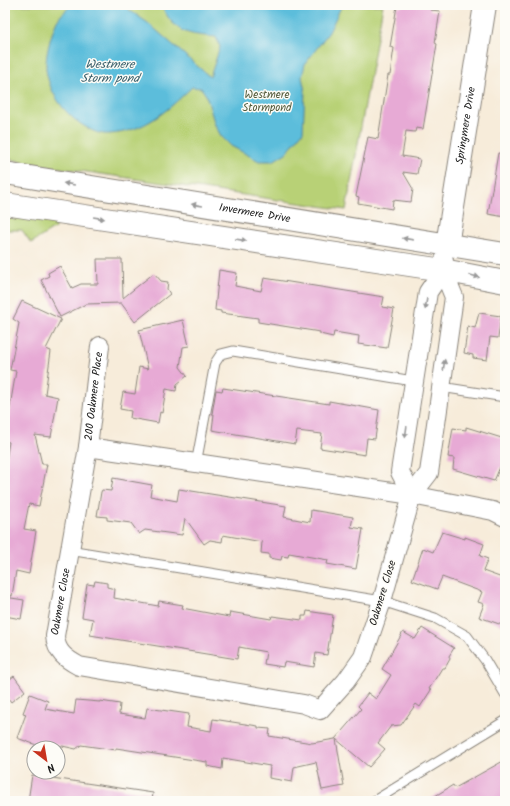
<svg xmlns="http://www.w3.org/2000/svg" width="510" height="806" viewBox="0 0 510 806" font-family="Kalam,sans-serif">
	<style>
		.green { fill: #b8d176; stroke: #6a7649 }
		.water { fill: #5cbddb; stroke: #3c6c7c }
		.building { fill: #e7aad5 }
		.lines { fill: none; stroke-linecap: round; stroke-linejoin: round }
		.service-casing { stroke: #8a847b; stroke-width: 11 }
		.minor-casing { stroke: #8a847b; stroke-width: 20 }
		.tertiary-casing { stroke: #8a847b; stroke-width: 24 }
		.service { stroke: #fff; stroke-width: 9 }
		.minor { stroke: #fff; stroke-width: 18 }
		.tertiary { stroke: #fff; stroke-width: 22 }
		.oneway { fill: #999 }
		.labels { text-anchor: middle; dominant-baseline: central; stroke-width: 3; stroke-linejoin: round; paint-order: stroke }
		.park-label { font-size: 11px; fill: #535b3c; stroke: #fdfcf7 }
		.street-label { font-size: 11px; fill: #1c1c1c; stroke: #fdfcf7 }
		.water-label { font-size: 12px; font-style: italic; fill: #365c68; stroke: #fdfcf7 }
	</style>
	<rect width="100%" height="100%" fill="#fdfcf7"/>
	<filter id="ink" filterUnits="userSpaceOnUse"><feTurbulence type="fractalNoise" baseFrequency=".025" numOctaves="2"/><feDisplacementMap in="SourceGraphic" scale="8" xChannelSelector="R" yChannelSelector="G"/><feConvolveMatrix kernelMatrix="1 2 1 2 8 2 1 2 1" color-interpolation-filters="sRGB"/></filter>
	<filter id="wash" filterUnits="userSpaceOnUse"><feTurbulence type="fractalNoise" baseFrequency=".012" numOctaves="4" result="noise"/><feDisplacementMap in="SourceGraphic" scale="16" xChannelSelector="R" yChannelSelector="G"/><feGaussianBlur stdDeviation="0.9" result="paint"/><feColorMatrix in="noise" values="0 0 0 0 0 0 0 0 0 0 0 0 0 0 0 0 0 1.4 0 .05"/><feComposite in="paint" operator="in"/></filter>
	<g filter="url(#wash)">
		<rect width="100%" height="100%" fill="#f7ecda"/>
		<g class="green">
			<path d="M5 5H383L346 210 26 163 6 158Z"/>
			<path d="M5 214 56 220 55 228 31 243 22 230H5Z"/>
		</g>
		<path class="water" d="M71 5H122L148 23 210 77 220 47 216 37C186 34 176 34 161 5H342L329 32 305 64 302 77 305 91 303 132 286 153 273 161H259L231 146 221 136 215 125 206 95 201 88 192 87C168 110 145 132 109 134 98 135 89 129 81 124 64 113 51 94 47 75 43 61 51 34 57 21 60 15 67 10 71 5Z"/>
		<g id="blocks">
			<g class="building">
				<path d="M402 5H431L430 10 440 11 435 43 437 44 423 129 416 128 415 132 406 131 402 156 420 159 417 174 403 172 413 189 411 202 393 200 392 209 358 203 359 197 356 196 368 137 378 139 388 75H390L394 48 390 47 397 6 401 7Z"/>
				<path d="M498 153 505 154V217L488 214Z"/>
				<path d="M97 259H122L123 298 154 273 161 281 168 282 167 289 170 294 135 322 121 303 86 304 60 317 41 280 49 276 48 273 60 266 72 288 81 284H98Z"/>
				<path d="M219 270 237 273 235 286 261 291 264 278 384 297 382 307 394 309 387 348 358 344 359 336 334 332 333 337 320 334V332L258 322V318L221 313V311L215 310Z"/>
				<path d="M22 301 61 319 46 349 51 351 45 394 58 397 51 437 35 435 42 464H47L39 506 29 504 24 529 36 531 29 574 16 571 12 596 5 595V467L9 442 5 441V436L16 371 10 370 19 323 13 319Z"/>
				<path d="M479 313 501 316 498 338 490 337 487 360 473 358V355L464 353 468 326 475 328Z"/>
				<path d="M183 320 189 346 183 347 180 367 187 376 177 384 176 391 166 389 162 413 160 412 158 423 130 418 131 411 120 409 123 392 135 394 139 367 148 369 139 330Z"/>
				<path d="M223 388 329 404V401L379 410 375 439 367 438 365 455 320 448 322 434 297 431 295 444 212 430 214 414H212L216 390 222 391Z"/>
				<path d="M466 427 505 439V468L500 467 494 481 453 469 454 458 448 457 453 428 466 430Z"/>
				<path d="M113 478 152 485 150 496 177 501 179 489 286 506 284 517 310 522 311 510 353 517 351 527 363 529 356 569 327 564 328 560 289 553 288 557 282 556 281 560 269 558V554L261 553 262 542 223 535 222 542 210 540 204 544 185 518 182 535 145 530 139 534 131 523 107 520V517L97 516 101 492 102 490 111 491Z"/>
				<path d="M442 532 465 539V537L484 544 480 556 488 559 483 571 505 579V626L479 617 484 604 478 602 482 592 442 577 437 589 412 580 423 548 433 552Z"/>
				<path d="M95 581 107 583V587L115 589 114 598 158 606 159 601 183 605 182 608 229 617 230 612 271 619 272 616 302 620V616H306L307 611 333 615 327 655 316 653 314 667 284 662 283 667 264 664 266 652 239 647 237 659 90 635 93 619 82 617 87 584 94 585Z"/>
				<path d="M5 597 24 600 21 619 5 616Z"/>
				<path d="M422 628 454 648 449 656 450 659 445 668H442L429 689 431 690 420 707 416 704 401 725 391 726 378 743 385 749 369 767 336 739 344 786 322 790 316 762 294 767 292 782 269 778 270 766 223 758 222 769 207 766V762L116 748V750L81 745 76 749 44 742 42 747 17 738 26 714 23 713 30 694 48 701 45 709 74 714 76 700 100 702V701L120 704 119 714 145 718 147 708 189 714 187 727 211 731 213 719 258 726V728L270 729 269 736 312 743 335 739 361 709 358 706 368 693 376 699 391 675 382 669 403 632 415 639Z"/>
				<path d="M14 676 25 691 11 702 5 694V683Z"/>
				<path d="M505 760V801H427L453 785 455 788Z"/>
				<path d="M32 775 153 793 152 801H28Z"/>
			</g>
		</g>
	</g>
	<g filter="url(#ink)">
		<use href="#blocks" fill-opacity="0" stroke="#8a847b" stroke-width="1"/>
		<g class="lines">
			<g class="service-casing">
				<g id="service">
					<path d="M441 387 505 397"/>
					<path d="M196 464 215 363 221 354 233 351 413 381"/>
					<path d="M69 550 382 601 435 618 467 636 485 660 505 694"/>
					<path d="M374 801 505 721"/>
				</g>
			</g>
			<g class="minor-casing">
				<g id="minor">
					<path id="s1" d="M443 270 454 297 429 473 412 495 382 601 363 657 346 681 320 710 304 704 79 666C66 659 56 652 55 636L88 447 412 495 493 511 505 517"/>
					<path id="s2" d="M88 447 100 346"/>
					<path d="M412 495 400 472 428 292 443 270 444 260"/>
				</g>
			</g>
			<g class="tertiary-casing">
				<g id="tertiary">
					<path id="s3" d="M5 173 505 254"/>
					<path d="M5 204 443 270 505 282"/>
					<path id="s4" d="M447 245 485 5"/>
				</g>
			</g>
			<use href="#service" class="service"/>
			<use href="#minor" class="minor"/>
			<use href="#tertiary" class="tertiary"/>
		</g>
		<defs><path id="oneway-solid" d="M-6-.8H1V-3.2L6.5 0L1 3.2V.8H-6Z"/></defs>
		<g class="oneway">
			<use href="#oneway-solid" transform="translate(69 184) rotate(-171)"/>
			<use href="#oneway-solid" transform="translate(197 205) rotate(-171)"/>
			<use href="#oneway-solid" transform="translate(99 218) rotate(9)"/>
			<use href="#oneway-solid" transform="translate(408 239) rotate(-171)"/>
			<use href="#oneway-solid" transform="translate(241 240) rotate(9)"/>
			<use href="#oneway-solid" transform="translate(474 276) rotate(15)"/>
			<use href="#oneway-solid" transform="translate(426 304) rotate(99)"/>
			<use href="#oneway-solid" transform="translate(444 365) rotate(-82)"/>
			<use href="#oneway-solid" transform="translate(406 432) rotate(98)"/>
		</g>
	</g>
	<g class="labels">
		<g class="park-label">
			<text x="267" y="95">Westmere<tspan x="267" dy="13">Stormpond</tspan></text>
		</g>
		<g class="street-label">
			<text stroke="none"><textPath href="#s4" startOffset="121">Springmere Drive</textPath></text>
			<text stroke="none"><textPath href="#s3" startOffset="253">Invermere Drive</textPath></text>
			<text stroke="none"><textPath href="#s2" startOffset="51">200 Oakmere Place</textPath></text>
			<text transform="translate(383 593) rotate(-73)">Oakmere Close</text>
			<text stroke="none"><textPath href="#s1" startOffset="793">Oakmere Close</textPath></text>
		</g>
		<g class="water-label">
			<text x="110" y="64">Westmere<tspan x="110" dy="14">Storm pond</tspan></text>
		</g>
	</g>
	<rect width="510" height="806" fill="none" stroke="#fdfcf7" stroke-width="20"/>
	<g transform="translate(46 760) rotate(149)"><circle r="19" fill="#fdfcf7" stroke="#a3a29f"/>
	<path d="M0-3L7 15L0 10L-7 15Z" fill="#c8321e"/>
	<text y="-6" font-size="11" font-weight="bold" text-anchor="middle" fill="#1c1c1c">N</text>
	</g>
</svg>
